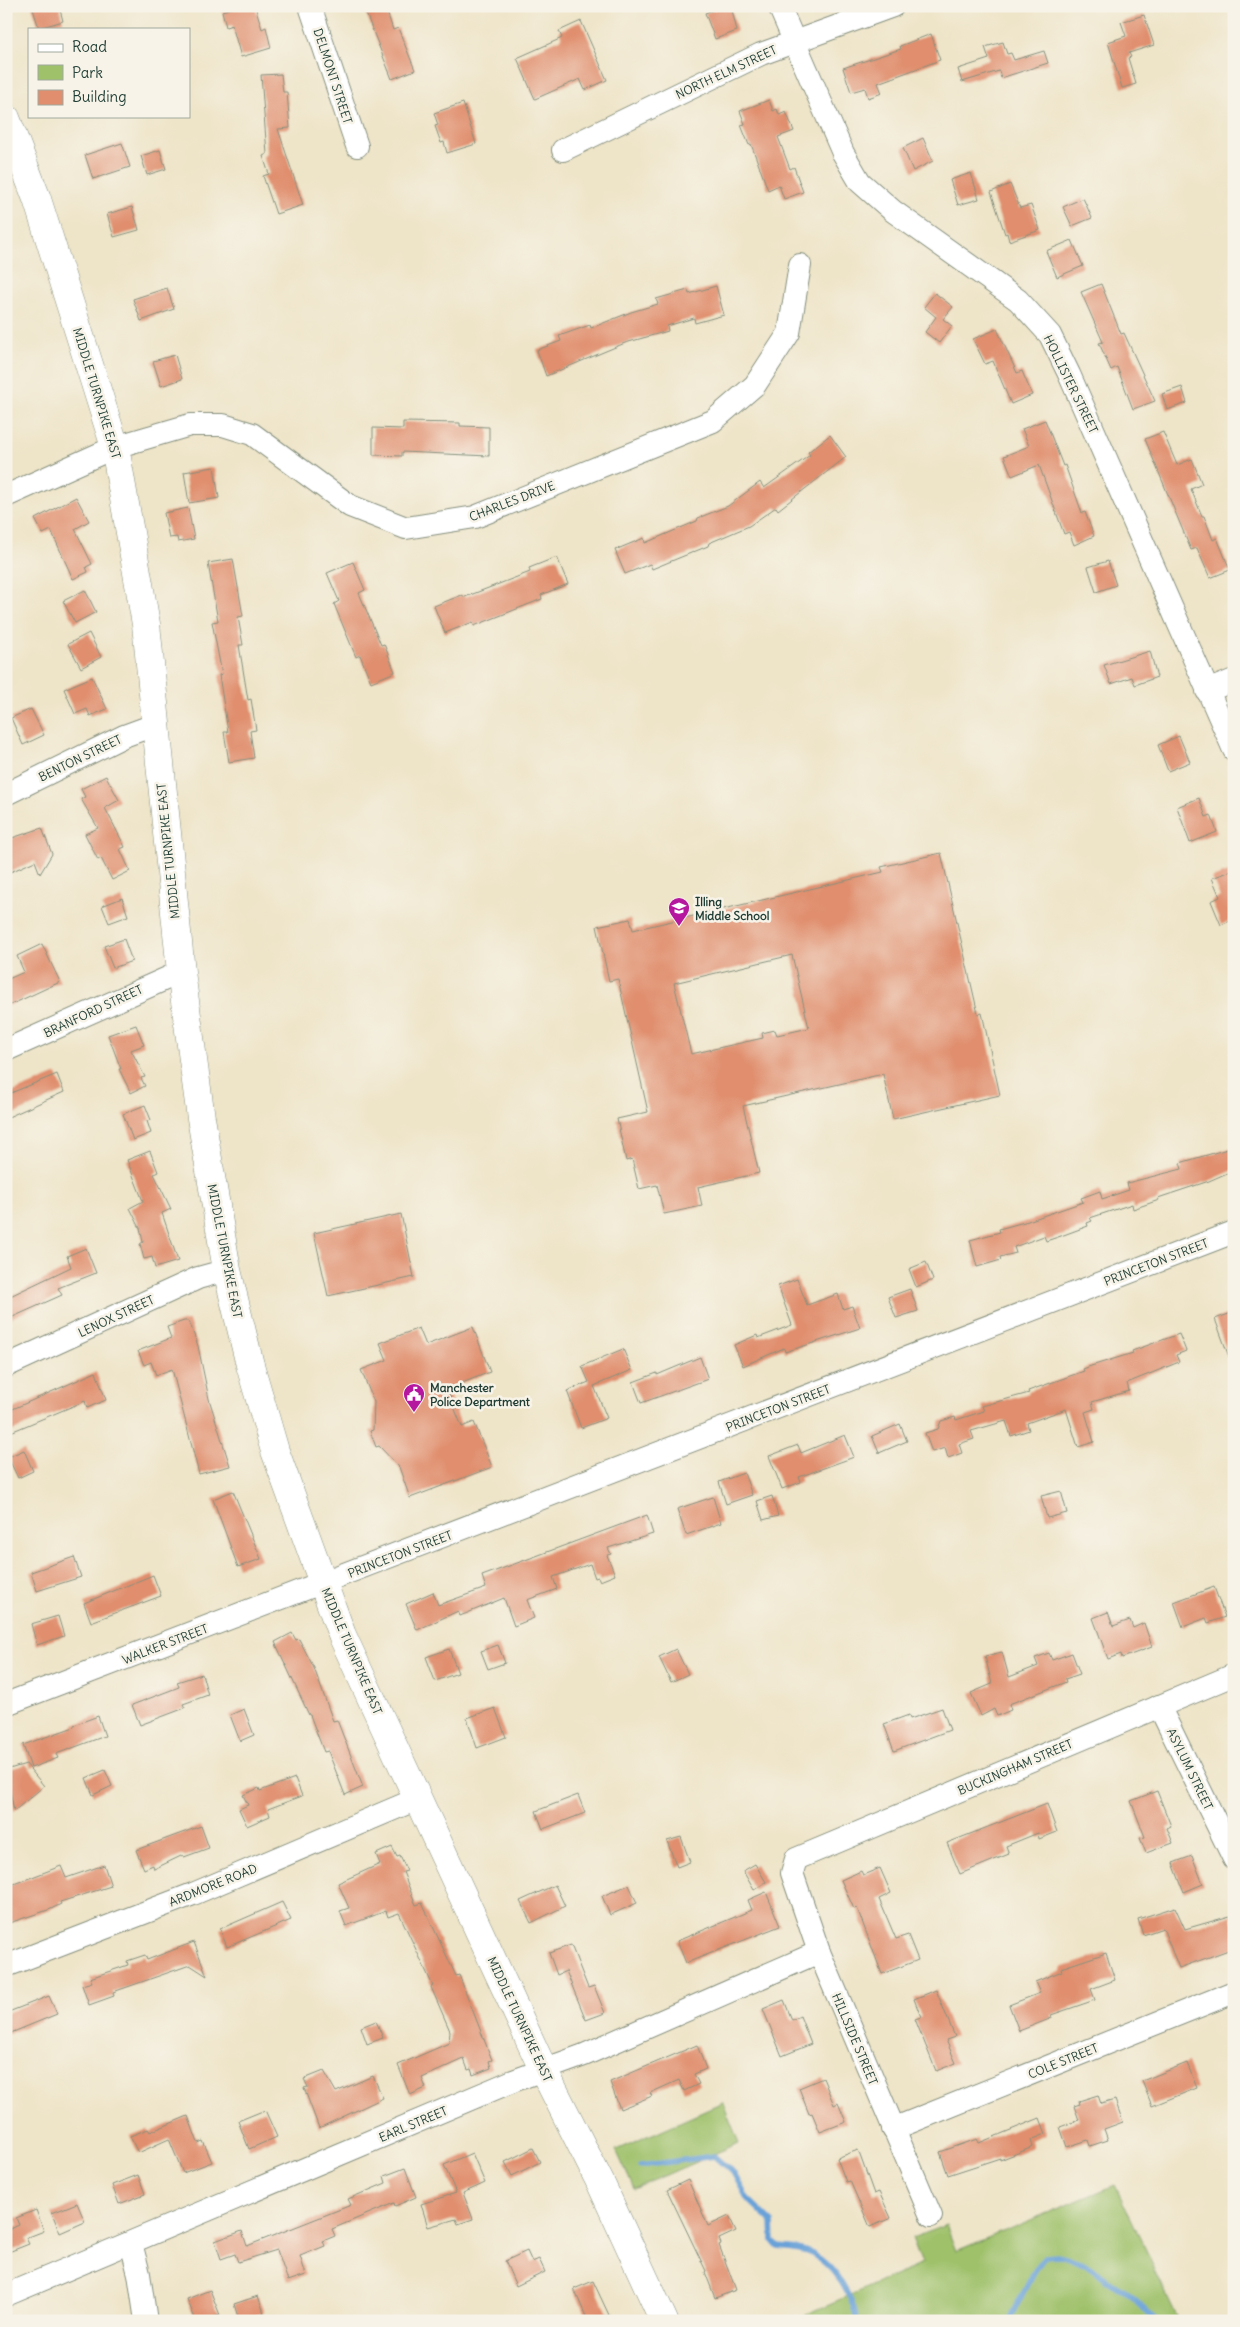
<svg xmlns="http://www.w3.org/2000/svg" width="1240" height="2327" viewBox="0 0 1240 2327" font-family="Delius,sans-serif">
	<style>
		.green { fill: #9fc16a; stroke: #5f7f4f }
		.lines { fill: none; stroke-linecap: round; stroke-linejoin: round }
		.stream { stroke: #69a2d8; stroke-width: 5.5 }
		.building { fill: #e08e6d; fill-rule: evenodd }
		.minor-casing { stroke: #86907e; stroke-width: 24 }
		.secondary-casing { stroke: #86907e; stroke-width: 29 }
		.minor { stroke: #fff; stroke-width: 22 }
		.secondary { stroke: #fff; stroke-width: 28 }
		.labels { text-anchor: middle; dominant-baseline: central; stroke-width: 5; stroke-linejoin: round; paint-order: stroke }
		.street-label { font-size: 12px; fill: #1f3d34; stroke: #f7f3e8 }
		.poi-label { font-size: 12px; font-weight: bold; fill: #1f3d34; stroke: #f7f3e8; text-anchor: start }
	</style>
	<rect width="100%" height="100%" fill="#f7f3e8"/>
	<filter id="ink" filterUnits="userSpaceOnUse"><feTurbulence type="fractalNoise" baseFrequency=".02" numOctaves="2"/><feDisplacementMap in="SourceGraphic" scale="10" xChannelSelector="R" yChannelSelector="G"/><feConvolveMatrix kernelMatrix="1 2 1 2 8 2 1 2 1" color-interpolation-filters="sRGB"/></filter>
	<filter id="wash" filterUnits="userSpaceOnUse"><feTurbulence type="fractalNoise" baseFrequency=".0096" numOctaves="4" result="noise"/><feDisplacementMap in="SourceGraphic" scale="20" xChannelSelector="R" yChannelSelector="G"/><feGaussianBlur stdDeviation="1.12" result="paint"/><feColorMatrix in="noise" values="0 0 0 0 0 0 0 0 0 0 0 0 0 0 0 0 0 1.4 0 .05"/><feComposite in="paint" operator="in"/></filter>
	<g filter="url(#wash)">
		<rect width="100%" height="100%" fill="#eee4c8"/>
		<g class="green">
			<path d="M723 2103 739 2143 634 2189 616 2150Z"/>
			<path d="M1115 2185 1179 2321H809L806 2314 922 2264 912 2238 946 2225 956 2251Z"/>
		</g>
		<g class="lines">
			<g class="stream">
				<path d="M640 2166 714 2156 734 2174 747 2198 772 2222 773 2241 778 2247C790 2248 802 2249 812 2254 836 2267 852 2295 857 2321"/>
				<path d="M1009 2321 1032 2275 1045 2256C1049 2256 1053 2255 1057 2255 1084 2258 1139 2300 1156 2321"/>
			</g>
		</g>
		<g id="blocks">
			<g class="building">
				<path d="M32 6H59L63 21 39 28Z"/>
				<path d="M239 6H255L262 29 266 27 271 48 241 57 232 25 226 27 222 11Z"/>
				<path d="M363 6H385L393 30 398 28 415 70 392 79Z"/>
				<path d="M723 6H731L737 31 715 39 705 13Z"/>
				<path d="M1144 15 1154 45 1129 53 1131 57 1128 58 1136 84 1122 88 1108 42 1126 36 1121 22Z"/>
				<path d="M581 21 607 80 585 90 580 79 535 99 517 58 562 38 559 31Z"/>
				<path d="M931 34 940 60 878 83 882 93 868 98 865 88 851 92 843 68 901 49 900 46Z"/>
				<path d="M1003 42 1007 54 1011 53 1014 60 1044 51 1048 63 1001 78 999 71 962 82 958 69 989 59 985 47Z"/>
				<path d="M281 74 283 92H287L290 128 278 129 303 205 276 214 263 176 269 174 263 156 267 154 261 75Z"/>
				<path d="M769 100 773 111 777 109 779 115 786 112 794 131 778 137 790 169 794 167 803 192 784 199 779 185 768 190 751 144 749 145 741 125 745 124 740 111Z"/>
				<path d="M463 103 476 144 447 153 444 142 441 143 435 126 438 125 434 113Z"/>
				<path d="M923 138 933 161 913 171 903 148Z"/>
				<path d="M122 143 130 167 93 179 85 155Z"/>
				<path d="M160 150 166 169 147 175 141 156Z"/>
				<path d="M971 173 979 199 958 205 950 180Z"/>
				<path d="M1010 184 1020 208 1031 205 1040 230 1009 241 1007 233 1005 234 991 192Z"/>
				<path d="M1083 198 1092 218 1072 226 1063 207Z"/>
				<path d="M132 207 139 230 114 237 107 214Z"/>
				<path d="M1072 240 1083 266 1057 277 1046 251Z"/>
				<path d="M1101 284 1121 334 1124 333 1155 401 1133 409 1117 367 1111 370 1099 343 1103 342 1081 292Z"/>
				<path d="M716 286 724 315 695 323 694 318 667 326 668 331 625 343 546 376 537 350 561 341 559 336 590 325 591 328 631 312 658 304 656 299 688 290 689 294Z"/>
				<path d="M167 288 174 309 141 321 133 299Z"/>
				<path d="M935 293 953 307 943 319 952 326 939 343 925 332 936 317 924 307Z"/>
				<path d="M997 329 1017 373 1022 371 1032 395 1011 404 993 361 985 364 973 339Z"/>
				<path d="M175 355 182 379 161 386 153 361Z"/>
				<path d="M1182 387 1187 403 1167 410 1162 394Z"/>
				<path d="M1045 420 1063 466 1065 465 1082 513 1085 512 1094 536 1074 545 1069 532 1064 534 1039 465 1012 476 1004 456 1029 446 1022 429Z"/>
				<path d="M403 422 460 423V426L489 427V456L402 452V456L373 455V428L403 429Z"/>
				<path d="M1163 432 1177 465 1192 459 1202 484 1191 489 1202 516H1204L1213 540 1217 538 1230 570 1210 578 1197 548 1191 550 1145 439Z"/>
				<path d="M830 435 846 457 778 510 776 507 749 526 709 543 708 546 652 569 650 564 625 574 615 550 644 538 645 543 697 521 698 518 728 506 760 482 764 488 810 455 808 452Z"/>
				<path d="M214 467 219 498 189 503 184 472Z"/>
				<path d="M76 497 89 521 75 529 92 564 86 567 88 572 73 579 51 530 43 534 35 519Z"/>
				<path d="M188 508 194 539 178 542 177 537 169 538 164 513Z"/>
				<path d="M557 557 568 584 541 595 542 599 474 626 473 622 445 633 434 606 462 595 465 597 530 572 529 568Z"/>
				<path d="M233 559 243 616 238 617 243 645H239L248 700 251 699 256 730 250 731 254 758 229 762 224 732H228L219 675 222 674 212 622 218 621 208 563Z"/>
				<path d="M1108 561 1116 585 1096 592 1088 567Z"/>
				<path d="M353 562 365 590 359 593 381 645 384 644 395 672 371 682 360 655 356 657 334 604 339 601 327 573Z"/>
				<path d="M85 590 96 612 75 623 63 601Z"/>
				<path d="M89 633 101 657 81 668 68 644Z"/>
				<path d="M1150 651 1157 677 1135 685 1132 677 1111 684 1104 665Z"/>
				<path d="M92 677 107 709 90 716 87 709 75 714 64 689Z"/>
				<path d="M31 709 44 735 23 745 11 718Z"/>
				<path d="M1179 736 1190 762 1168 771 1158 745Z"/>
				<path d="M106 776 119 800 105 808 125 847 120 849 130 871 112 880 101 858 98 860 85 834 98 828 81 799 85 797 81 789Z"/>
				<path d="M1199 798 1206 817 1211 815 1217 832 1190 843 1177 807Z"/>
				<path d="M42 828 52 854 40 874 35 861 6 874V840Z"/>
				<path d="M941 853 978 1014 982 1013 1000 1095 893 1119 883 1074 743 1106 759 1173 698 1187 702 1206 664 1214 657 1185 639 1189 632 1159 626 1161 617 1119 648 1112 618 979 609 981 597 926 630 919 633 930 883 872 881 867ZM792 955 809 1028 777 1035 775 1030 762 1033 763 1038 691 1054 674 983Z"/>
				<path d="M1234 870V930H1233L1230 921 1221 925 1211 901 1220 897 1212 878Z"/>
				<path d="M122 898 128 916 109 923 102 906Z"/>
				<path d="M124 939 132 961 113 968 104 946Z"/>
				<path d="M42 944 60 982 6 1007V980L24 972 17 956Z"/>
				<path d="M136 1025 144 1045 131 1050 145 1077 141 1078 145 1086 131 1093 119 1069H121L108 1035Z"/>
				<path d="M57 1074 64 1092 6 1118V1095Z"/>
				<path d="M145 1105 151 1120 147 1121 151 1133 133 1140 123 1114Z"/>
				<path d="M1234 1147V1170L1209 1181 1158 1198 1159 1200 1133 1209 1132 1204 1090 1218 1092 1221 1087 1223 1088 1226 1061 1236 1046 1241 1044 1236 1014 1247 1016 1253 1000 1257 1001 1260 977 1267 970 1240 1000 1232 999 1229 1028 1221 1083 1202 1081 1198 1100 1191 1102 1199 1129 1190 1127 1183 1182 1169 1180 1163Z"/>
				<path d="M150 1151 158 1172 154 1174 171 1209 162 1213 178 1261 155 1268 152 1257 144 1259 140 1244 143 1242 140 1228 130 1208 143 1201 127 1160Z"/>
				<path d="M401 1214 414 1277 328 1296 314 1233Z"/>
				<path d="M86 1248 96 1273 58 1288 62 1295 6 1320V1298L71 1267 67 1256Z"/>
				<path d="M926 1262 933 1280 916 1287 909 1269Z"/>
				<path d="M797 1279 807 1305 838 1294 843 1309 852 1306 860 1328 785 1352 784 1348 743 1366 734 1345 757 1335 758 1338 792 1325 778 1286Z"/>
				<path d="M910 1289 918 1311 896 1318 888 1297Z"/>
				<path d="M1234 1312V1364L1232 1365 1215 1319Z"/>
				<path d="M184 1321H189L198 1346 209 1399 230 1466 199 1474 172 1369 156 1375 151 1362 144 1365 138 1351 171 1338 167 1327Z"/>
				<path d="M473 1327 490 1372 447 1389 462 1427 474 1422 492 1467 410 1498 399 1467 379 1446 376 1447 370 1431 373 1430 374 1402 361 1370 387 1360 380 1343 419 1328 426 1345Z"/>
				<path d="M1179 1334 1186 1351 1176 1355 1179 1362 1127 1383 1129 1391 1092 1402 1094 1409 1085 1412 1094 1442 1078 1447 1066 1409 1027 1423 1029 1430 1011 1436 1006 1421 971 1431 974 1439 959 1444 962 1453 948 1458 945 1448 932 1452 925 1433 938 1429 941 1421 955 1417 956 1420 984 1411 982 1406 1029 1393 1028 1391 1084 1371 1083 1369 1091 1366 1133 1353 1132 1351Z"/>
				<path d="M623 1349 632 1370 594 1386 607 1418 581 1428 567 1391 589 1382 582 1366Z"/>
				<path d="M700 1357 708 1379 641 1403 633 1382 657 1373V1375Z"/>
				<path d="M96 1372 106 1400 87 1408 85 1401 6 1434V1412Z"/>
				<path d="M900 1424 907 1441 879 1453 872 1436Z"/>
				<path d="M845 1435 854 1457 799 1477 801 1482 782 1489 769 1456 798 1445 801 1453Z"/>
				<path d="M24 1450 33 1471 18 1478 8 1457Z"/>
				<path d="M744 1473 752 1495 726 1504 719 1482Z"/>
				<path d="M233 1491 261 1559 238 1567 213 1499Z"/>
				<path d="M1061 1491 1067 1513 1047 1518 1041 1496Z"/>
				<path d="M772 1496 778 1516 763 1520 757 1501Z"/>
				<path d="M713 1497 721 1523 686 1535 677 1509Z"/>
				<path d="M647 1515 653 1534 608 1548 611 1554 607 1555 615 1575 600 1581 598 1577 595 1578 590 1564 553 1577 557 1589 527 1600 534 1618 514 1626 504 1598 460 1616 458 1611 417 1630 406 1604 433 1592 438 1605 486 1588 482 1576Z"/>
				<path d="M74 1557 81 1577 37 1591 31 1572Z"/>
				<path d="M153 1575 161 1596 91 1622 84 1603Z"/>
				<path d="M1214 1587 1225 1617 1208 1623 1206 1618 1183 1627 1174 1602Z"/>
				<path d="M1108 1612 1113 1626 1130 1620 1133 1628 1144 1623 1152 1647 1122 1658 1121 1654 1108 1659 1093 1618Z"/>
				<path d="M58 1616 64 1636 37 1645 31 1624Z"/>
				<path d="M292 1633 296 1640 299 1639 314 1668 333 1721 337 1720 363 1787 345 1795 328 1751 324 1752 310 1715H309L275 1642Z"/>
				<path d="M498 1645 505 1663 488 1669 481 1651Z"/>
				<path d="M449 1649 458 1673 435 1681 426 1657Z"/>
				<path d="M676 1649 688 1674 671 1682 659 1657Z"/>
				<path d="M1002 1652 1009 1677 1038 1666 1035 1658 1049 1653 1052 1660 1072 1653 1080 1674 1065 1679 1066 1682 1009 1704 1011 1710 997 1716 994 1709 981 1716 971 1693 992 1684 985 1656Z"/>
				<path d="M202 1674 208 1695 183 1704 185 1708 140 1725 132 1705 179 1687 177 1682Z"/>
				<path d="M495 1708 506 1737 477 1748 467 1718Z"/>
				<path d="M942 1708 950 1730 894 1751 884 1724 909 1715 910 1719Z"/>
				<path d="M244 1709 254 1735 240 1741 230 1715Z"/>
				<path d="M98 1716 105 1736 56 1754 58 1758 31 1768 23 1745 74 1727V1725Z"/>
				<path d="M26 1764 44 1786 14 1811 6 1770Z"/>
				<path d="M105 1770 112 1786 93 1795 86 1778Z"/>
				<path d="M295 1778 302 1796 268 1809 270 1816 247 1826 239 1809 248 1805 243 1795 259 1788 260 1791Z"/>
				<path d="M1157 1791 1171 1826 1167 1828 1173 1843 1146 1853 1140 1838 1145 1837 1131 1801Z"/>
				<path d="M578 1795 585 1813 543 1829 536 1811Z"/>
				<path d="M1047 1804 1057 1832 1039 1839 1038 1833 1006 1846 1009 1854 960 1874 947 1843Z"/>
				<path d="M201 1826 209 1848 184 1857 183 1855 154 1869 153 1865 144 1869 136 1850Z"/>
				<path d="M681 1837 690 1862 677 1867 667 1841Z"/>
				<path d="M392 1847 397 1857 400 1856 407 1871 403 1872 416 1905 422 1903 456 1976 459 1975 492 2060 489 2061 491 2068 473 2075 471 2069 468 2070 464 2059 422 2078 426 2088 410 2095 398 2065 449 2043 450 2031 431 1987 433 1986 399 1913 388 1917 386 1911 346 1926 340 1911 349 1908 338 1883 380 1864 376 1854Z"/>
				<path d="M1192 1856 1203 1884 1184 1892 1173 1863Z"/>
				<path d="M755 1864 766 1882 754 1890 743 1871Z"/>
				<path d="M104 1865 111 1886 60 1902 61 1904 51 1909 6 1924V1887L61 1866 66 1878Z"/>
				<path d="M880 1868 891 1893 879 1899 896 1939 908 1935 918 1960 882 1974 857 1908 854 1909 841 1880 861 1871 863 1875Z"/>
				<path d="M555 1885 565 1906 531 1923 520 1901Z"/>
				<path d="M629 1885 637 1903 610 1915 602 1896Z"/>
				<path d="M766 1892 780 1926 686 1963 677 1941 752 1910 748 1900Z"/>
				<path d="M282 1902 291 1920 227 1947 220 1929Z"/>
				<path d="M1175 1907 1185 1929 1230 1916 1234 1928V1948L1179 1968 1163 1928 1143 1935 1138 1919Z"/>
				<path d="M194 1942 207 1976 190 1965 113 1992 114 1996 89 2005 82 1985 92 1982 90 1978 128 1965 127 1961 145 1955 147 1960Z"/>
				<path d="M571 1945 588 1988 594 1986 605 2013 586 2020 566 1971 557 1975 549 1953Z"/>
				<path d="M1106 1953 1115 1980 1091 1989 1095 2000 1051 2015 1052 2018 1019 2031 1009 2005 1040 1993 1035 1982 1062 1971 1061 1968Z"/>
				<path d="M936 1990 955 2037 946 2040 956 2063 936 2071 915 2019 921 2017 914 1999Z"/>
				<path d="M49 1996 57 2014 6 2035V2013Z"/>
				<path d="M784 2000 792 2020 800 2016 811 2044 782 2056 763 2009Z"/>
				<path d="M376 2021 383 2038 367 2044 361 2027Z"/>
				<path d="M697 2045 706 2069 694 2074 699 2084 684 2091 679 2080 650 2093 652 2096 620 2109 610 2082Z"/>
				<path d="M1187 2063 1197 2088 1152 2106 1142 2081Z"/>
				<path d="M324 2071 336 2092 373 2076 383 2098 319 2128 304 2088 308 2087 304 2079Z"/>
				<path d="M823 2078 834 2105 838 2103 846 2122 820 2132 812 2113 809 2114 799 2088Z"/>
				<path d="M1098 2095 1101 2104 1115 2100 1123 2122 1104 2129 1108 2140 1090 2146 1088 2140 1067 2147 1060 2127 1079 2120 1074 2106 1080 2104 1079 2101Z"/>
				<path d="M265 2110 277 2137 249 2149 238 2121Z"/>
				<path d="M188 2116 198 2143 203 2141 212 2162 183 2173 169 2139 138 2153 130 2136 148 2129 150 2132Z"/>
				<path d="M1040 2118 1046 2134 1031 2140 1033 2147 1000 2160V2158L948 2175 940 2152 977 2139 979 2143Z"/>
				<path d="M533 2148 540 2162 512 2176 505 2162Z"/>
				<path d="M858 2150 874 2194 879 2192 891 2218 870 2227 850 2181 846 2182 837 2158Z"/>
				<path d="M472 2153 485 2183 463 2193 473 2219 458 2224 456 2219 428 2227 421 2204 456 2193 444 2165Z"/>
				<path d="M405 2168 416 2197 395 2206 394 2203 332 2229 335 2236 323 2241 325 2246 300 2256 306 2275 288 2281 277 2250 238 2262 235 2254 221 2259 215 2241 242 2231 247 2246 351 2205 348 2199 386 2183 384 2176Z"/>
				<path d="M138 2175 145 2194 119 2204 112 2185Z"/>
				<path d="M688 2180 708 2226 729 2216 736 2231 719 2239 721 2244 719 2245 736 2290 715 2298 705 2272 706 2271 667 2190Z"/>
				<path d="M77 2203 85 2222 60 2233 52 2213Z"/>
				<path d="M36 2210 44 2231 26 2238 29 2244 6 2253V2231L19 2225 16 2218Z"/>
				<path d="M527 2251 532 2262 539 2259 545 2272 516 2286 505 2261Z"/>
				<path d="M593 2281 609 2315 597 2321H588L574 2289Z"/>
				<path d="M210 2290 220 2315 204 2321H196L187 2299Z"/>
				<path d="M258 2296 264 2313 239 2320 234 2304Z"/>
			</g>
		</g>
	</g>
	<g filter="url(#ink)">
		<use href="#blocks" fill-opacity="0" stroke="#86907e" stroke-width="1"/>
		<g class="lines">
			<g class="minor-casing">
				<g id="minor">
					<path d="M310 6 357 146"/>
					<path d="M779 6 843 153 860 182 893 211 1018 300 1050 335 1069 374 1234 750"/>
					<path d="M563 150 761 54 893 6"/>
					<path d="M6 496 115 447 190 425H223L252 434 350 506 406 528 475 517 713 421 755 385 789 333 800 265"/>
					<path d="M1207 691 1234 680"/>
					<path d="M6 794 124 736 154 725"/>
					<path d="M6 1050 181 972"/>
					<path d="M6 1366 198 1278 227 1270"/>
					<path d="M6 1704 1234 1232"/>
					<path d="M1159 1706 1234 1859"/>
					<path d="M6 1966 193 1894 417 1799"/>
					<path d="M893 2129 1234 1992"/>
					<path d="M931 2216 819 1952 792 1873 796 1859 1234 1675"/>
					<path d="M131 2243 139 2274 146 2321"/>
					<path d="M6 2295 513 2081 584 2055 819 1952"/>
				</g>
			</g>
			<g class="secondary-casing">
				<path id="secondary" d="M6 118 37 199 115 447 146 624 181 972 201 1118 227 1270 250 1365 275 1451 342 1635 543 2069 601 2184 664 2321"/>
			</g>
			<use href="#minor" class="minor"/>
			<use href="#secondary" class="secondary"/>
		</g>
	</g>
	<defs>
		<g id="school-pin" transform="scale(1.125)"><path d="M0 17L-7.5 6A9.5 9.5 0 1 1 7.5 6Z" fill="#b5179e" stroke="#f7f3e8"/><path d="M0-5L7-2L0 1L-7-2ZM-4 1L0 2.5L4 1V4Q0 6-4 4Z" fill="#fff"/></g>
		<g id="civic-pin" transform="scale(1.125)"><path d="M0 17L-7.5 6A9.5 9.5 0 1 1 7.5 6Z" fill="#b5179e" stroke="#f7f3e8"/><path d="M-.6-6.5H3V-4.5H.6V-3L4-1V1h2V6H-6V1h2V-1L-.6-3ZM-1.2 2.5V6h2.4V2.5Z" fill="#fff"/></g>
	</defs>
	<g fill-rule="evenodd">
		<use href="#school-pin" x="679" y="908"/>
		<use href="#civic-pin" x="414" y="1394"/>
	</g>
	<g class="labels">
		<g class="street-label">
			<text transform="translate(726 72) rotate(-25)">NORTH ELM STREET</text>
			<text transform="translate(333 76) rotate(72)">DELMONT STREET</text>
			<text transform="translate(1071 384) rotate(64)">HOLLISTER STREET</text>
			<text transform="translate(97 393) rotate(73)">MIDDLE TURNPIKE EAST</text>
			<text transform="translate(512 501) rotate(-21)">CHARLES DRIVE</text>
			<text transform="translate(80 758) rotate(-26)">BENTON STREET</text>
			<text transform="translate(168 851) rotate(-96)">MIDDLE TURNPIKE EAST</text>
			<text transform="translate(93 1011) rotate(-25)">BRANFORD STREET</text>
			<text transform="translate(225 1251) rotate(79)">MIDDLE TURNPIKE EAST</text>
			<text transform="translate(1156 1262) rotate(-21)">PRINCETON STREET</text>
			<text transform="translate(116 1316) rotate(-25)">LENOX STREET</text>
			<text transform="translate(778 1408) rotate(-21)">PRINCETON STREET</text>
			<text transform="translate(400 1554) rotate(-21)">PRINCETON STREET</text>
			<text transform="translate(165 1644) rotate(-21)">WALKER STREET</text>
			<text transform="translate(352 1651) rotate(67)">MIDDLE TURNPIKE EAST</text>
			<text transform="translate(1015 1767) rotate(-23)">BUCKINGHAM STREET</text>
			<text transform="translate(1190 1769) rotate(64)">ASYLUM STREET</text>
			<text transform="translate(213 1885) rotate(-22)">ARDMORE ROAD</text>
			<text transform="translate(520 2019) rotate(65)">MIDDLE TURNPIKE EAST</text>
			<text transform="translate(855 2039) rotate(67)">HILLSIDE STREET</text>
			<text transform="translate(1063 2061) rotate(-22)">COLE STREET</text>
			<text transform="translate(413 2124) rotate(-23)">EARL STREET</text>
		</g>
		<g class="poi-label">
			<text x="695" y="901">Illing<tspan x="695" dy="14">Middle School</tspan></text>
			<text x="430" y="1387">Manchester<tspan x="430" dy="14">Police Department</tspan></text>
		</g>
	</g>
	<rect width="1240" height="2327" fill="none" stroke="#f7f3e8" stroke-width="25"/>
	<rect x="28" y="28" width="162" height="90" fill="#f7f3e8" stroke="#a1aaa0"/>
	<rect x="38" y="44" width="25" height="8" fill="#ffffff" stroke="#a1aaa0"/>
	<text x="72" y="52" font-size="15" fill="#1f3d34">Road</text>
	<rect x="38" y="65" width="25" height="15" fill="#9fc16a" stroke="#a1aaa0"/>
	<text x="72" y="78" font-size="15" fill="#1f3d34">Park</text>
	<rect x="38" y="90" width="25" height="15" fill="#e08e6d" stroke="#a1aaa0"/>
	<text x="72" y="102" font-size="15" fill="#1f3d34">Building</text>
</svg>
